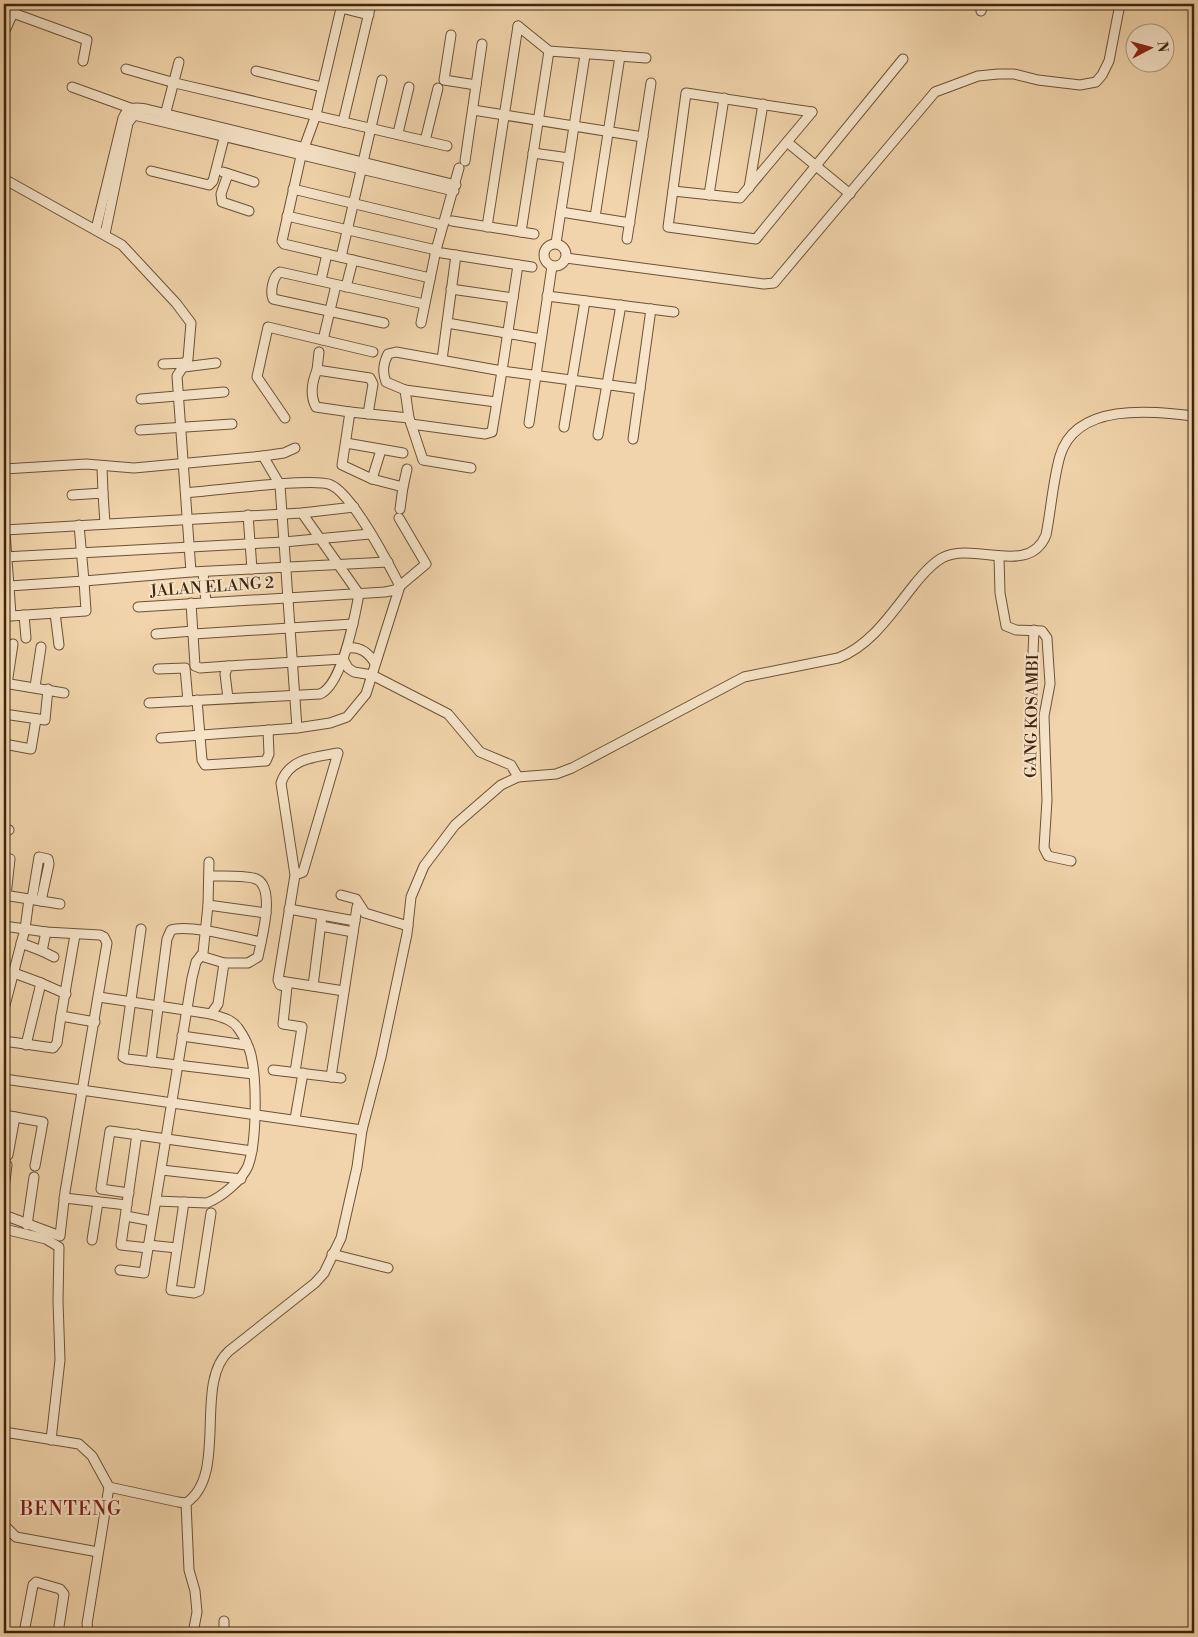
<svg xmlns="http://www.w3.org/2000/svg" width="1198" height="1637" viewBox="0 0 1198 1637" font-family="'Libre Bodoni',serif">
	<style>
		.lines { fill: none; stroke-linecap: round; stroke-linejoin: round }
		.street-casing { stroke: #6c5236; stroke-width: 11 }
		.street { stroke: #f6e3c8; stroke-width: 9 }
		.labels { text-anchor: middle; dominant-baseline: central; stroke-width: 4; stroke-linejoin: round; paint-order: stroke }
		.street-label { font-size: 16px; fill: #3f260f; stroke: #f6e3c8 }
		.quarter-label { font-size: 19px; letter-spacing: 1px; fill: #7a1f14; stroke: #f6e3c8 }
	</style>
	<rect width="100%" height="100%" fill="#f1d4ab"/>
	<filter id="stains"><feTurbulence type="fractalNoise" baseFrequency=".004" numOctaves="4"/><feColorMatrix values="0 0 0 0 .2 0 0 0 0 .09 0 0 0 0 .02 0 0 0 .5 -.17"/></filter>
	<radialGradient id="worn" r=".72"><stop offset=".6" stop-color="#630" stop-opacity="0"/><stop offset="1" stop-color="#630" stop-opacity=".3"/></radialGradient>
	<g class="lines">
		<g class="street-casing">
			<g id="street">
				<path d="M342 4 316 115 301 156 282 241 284 244 430 278"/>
				<path d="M341 8 369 15"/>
				<path d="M981 11 983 4"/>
				<path d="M13 13 87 40 83 61"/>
				<path d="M518 26 549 51 646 58"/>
				<path d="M4 33 17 4"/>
				<path d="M451 35 444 80 476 85"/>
				<path d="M126 69 175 83 447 146"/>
				<path d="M256 71 322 87"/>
				<path d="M72 87 133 109"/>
				<path d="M473 110 643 137"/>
				<path d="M812 112 686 93 668 227 756 239 903 59"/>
				<path d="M164 119 179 62"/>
				<path d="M343 122 371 4"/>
				<path d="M398 133 409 87"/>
				<path d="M425 141 438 88"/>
				<path d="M787 142 850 194"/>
				<path d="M533 153 569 158"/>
				<path d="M465 161 482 44"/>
				<path d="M151 171 209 185 213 181 224 138"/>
				<path d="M223 172 254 182"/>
				<path d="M228 174 221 194 222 202 249 211"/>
				<path d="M4 179 122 245 176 303 191 323 188 359 177 376 191 572 84 581 79 525"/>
				<path d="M749 188 763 104"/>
				<path d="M293 189 443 225"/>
				<path d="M673 191 740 198 812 112"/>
				<path d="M709 195 724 98"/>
				<path d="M561 212 630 223"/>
				<path d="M287 216 436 250"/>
				<path d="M595 217 620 56"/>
				<path d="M452 221 534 234"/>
				<path d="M487 227 518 26"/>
				<path d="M96 229 123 118C128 106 135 107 146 109L456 185"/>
				<path d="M521 232 549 51"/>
				<path d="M105 234 128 123 134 115 454 191"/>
				<path d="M627 239 651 83"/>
				<path d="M556 243 585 55"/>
				<circle cx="555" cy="255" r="11"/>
				<path d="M442 253 532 267"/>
				<path d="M341 257 382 80"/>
				<path d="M566 258 764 284 774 283 935 92 978 76 998 74H1014L1038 80 1080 85 1096 82 1102 75 1109 61 1120 4"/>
				<path d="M321 280 327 254"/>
				<path d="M346 287 353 260"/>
				<path d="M451 289 513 298"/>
				<path d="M547 296 674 312"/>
				<path d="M384 323 273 299C270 291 273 276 280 272L424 304"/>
				<path d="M421 323 436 250 459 168"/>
				<path d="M447 323 541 339"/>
				<path d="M323 340 336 285"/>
				<path d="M442 360 456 255"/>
				<path d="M163 364 186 363"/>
				<path d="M184 367 216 363"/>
				<path d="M317 370 319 352"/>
				<path d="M405 390 386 382C382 372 383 364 388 354L396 352 502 371 518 265"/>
				<path d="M141 399 224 392"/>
				<path d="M350 412 316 407C310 396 312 382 317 370L370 378 373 384 368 414"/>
				<path d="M285 418 257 377 268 327 373 352"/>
				<path d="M529 423 552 266"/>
				<path d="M411 424 485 434 492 432 502 371 640 389"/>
				<path d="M564 427 585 301"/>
				<path d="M140 430 232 424"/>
				<path d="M598 435 621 305"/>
				<path d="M633 439 651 309"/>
				<path d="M346 443 403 453"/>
				<path d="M263 456 284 453 295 448"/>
				<path d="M102 467 103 493"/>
				<path d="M471 468 423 460 409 418 405 390 496 402"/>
				<path d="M4 469 86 464 134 468 263 456 280 485 297 728"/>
				<path d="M407 469 403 487 372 479 342 465 350 412 409 418"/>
				<path d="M372 479 381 450"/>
				<path d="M186 493C210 491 315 477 331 485 353 495 388 563 400 586"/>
				<path d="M72 495 103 493 105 524"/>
				<path d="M400 509 403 487"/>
				<path d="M248 515 252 569"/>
				<path d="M4 516C6 550 9 583 11 616L86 611 84 581 9 586H4"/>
				<path d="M4 530 302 513 354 507"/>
				<path d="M999 556 1000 593 1006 626 1016 630 1042 631 1047 638 1050 684 1044 716 1047 800 1044 848 1048 856 1071 861"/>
				<path d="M4 557 284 542 370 534"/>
				<path d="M191 572 388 562"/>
				<path d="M203 573 206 602"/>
				<path d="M191 603 195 666 200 668 228 666"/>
				<path d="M138 607 385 592 395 590 426 564 399 518"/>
				<path d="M55 613 59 645"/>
				<path d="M24 615 26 638"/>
				<path d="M156 634 193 631"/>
				<path d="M194 634 353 624"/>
				<path d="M347 648C360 646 368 652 375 663"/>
				<path d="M343 659 348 668 354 672 372 675 448 714 480 752 511 765 518 777"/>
				<path d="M158 669 185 668 188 701"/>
				<path d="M1032 675 1034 630"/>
				<path d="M4 683 64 693"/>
				<path d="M7 684 13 644"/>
				<path d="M35 687 41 647"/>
				<path d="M228 698 225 674 228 666 343 659"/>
				<path d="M197 700 202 760 205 765 266 761 269 754 268 730"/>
				<path d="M149 703 320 694C342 685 355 616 359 594L302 513"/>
				<path d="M4 714 45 720 48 689"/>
				<path d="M161 738 297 728 330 723 347 717 366 694 400 586"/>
				<path d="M4 744 31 749 36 719"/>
				<path d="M4 829 9 830"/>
				<path d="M4 858 10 859 6 896"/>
				<path d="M4 895 60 904"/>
				<path d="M341 895 356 899 365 913 408 926"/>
				<path d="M32 899 39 857 48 859 49 864 41 901"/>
				<path d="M208 905 266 913"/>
				<path d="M289 909 322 915 313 986"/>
				<path d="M322 915 355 921"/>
				<path d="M4 926 46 932 100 935 104 937 107 943 65 1192 60 1236 4 1215"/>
				<path d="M321 926 353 932"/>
				<path d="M141 929 123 1057 127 1059 253 1074"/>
				<path d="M21 943 42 951 46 932"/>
				<path d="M42 951 54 957"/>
				<path d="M201 956 224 963"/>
				<path d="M14 973 41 983 26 1045"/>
				<path d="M280 981 344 991"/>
				<path d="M41 983 66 994"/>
				<path d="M99 997 211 1014"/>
				<path d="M4 1009 25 929 29 899"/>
				<path d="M61 1016 75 935"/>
				<path d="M182 1036 246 1045"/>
				<path d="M4 1041 53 1048 57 1043 61 1016 95 1022"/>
				<path d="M151 1062 167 939 171 930C189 924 241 938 261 942"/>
				<path d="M273 1070 341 1078"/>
				<path d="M295 1072 302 1027 283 1024 287 987 280 985 278 980 295 875 281 783C289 758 316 757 338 753L303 872 295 875"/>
				<path d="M331 1077 357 907"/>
				<path d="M4 1079 362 1130"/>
				<path d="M4 1115 43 1122 35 1166"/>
				<path d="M295 1119 303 1073"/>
				<path d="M137 1134 121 1245 148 1248"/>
				<path d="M8 1155 15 1117"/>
				<path d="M162 1170 241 1179"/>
				<path d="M4 1189 7 1165"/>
				<path d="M129 1193 101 1189 110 1131 252 1151"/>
				<path d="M64 1198 127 1205"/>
				<path d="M156 1201 207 1203C222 1197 242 1180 248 1166 257 1142 257 1080 251 1055 249 1047 243 1035 238 1028 232 1019 220 1017 211 1014L218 1004 224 963H248L258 957C261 940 278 883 253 878 240 875 223 876 210 876"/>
				<path d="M184 1202 171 1290 194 1293 199 1291 211 1213"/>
				<path d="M126 1216 152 1221"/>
				<path d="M27 1225 34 1177"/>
				<path d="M4 1229 46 1239 59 1247 58 1301 60 1360 51 1440"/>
				<path d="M92 1240 98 1202"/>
				<path d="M148 1245 177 1248"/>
				<path d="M332 1254 388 1268"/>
				<path d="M120 1270 144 1273 192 978 196 962 203 953 208 905 209 862"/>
				<path d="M4 1432 79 1444 92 1456 109 1487 178 1502 186 1503C229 1475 193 1383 229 1351L315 1283 324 1273 341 1238 357 1167 362 1130 381 1057 407 934 411 897 424 866 455 825 501 785 518 777 556 774 572 768 744 677 838 658C871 646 893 611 914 585 922 575 931 564 942 558 974 541 1029 577 1046 535 1051 510 1053 480 1060 456 1076 402 1151 411 1194 416"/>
				<path d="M186 1503 189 1570 195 1591 197 1612 193 1633"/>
				<path d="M4 1525 16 1537 98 1552"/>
				<path d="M24 1633 33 1585 36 1582 60 1589 64 1594 58 1633"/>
				<path d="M89 1633 87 1624 109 1487"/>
				<path d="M224 1633V1621"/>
			</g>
		</g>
		<use href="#street" class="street"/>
	</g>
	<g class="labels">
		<g class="street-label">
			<text transform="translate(212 587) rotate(-4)">JALAN ELANG 2</text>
			<text transform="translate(1032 716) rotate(-89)">GANG KOSAMBI</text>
		</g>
		<g class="quarter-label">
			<text x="71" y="1509">BENTENG</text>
		</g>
	</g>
	<rect width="1198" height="1637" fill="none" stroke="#f1d4ab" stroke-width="20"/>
	<rect x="5" y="5" width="1188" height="1627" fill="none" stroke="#3f260f" stroke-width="2.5"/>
	<rect x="10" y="10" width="1178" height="1617" fill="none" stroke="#3f260f"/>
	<g transform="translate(1150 48) rotate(84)"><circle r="24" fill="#f6e3c8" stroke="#ad977e"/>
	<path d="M0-4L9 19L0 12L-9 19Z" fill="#8f2418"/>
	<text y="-8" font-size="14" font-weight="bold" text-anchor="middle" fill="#3f260f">N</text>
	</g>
	<rect width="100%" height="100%" filter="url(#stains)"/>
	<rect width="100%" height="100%" fill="url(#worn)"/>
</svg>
